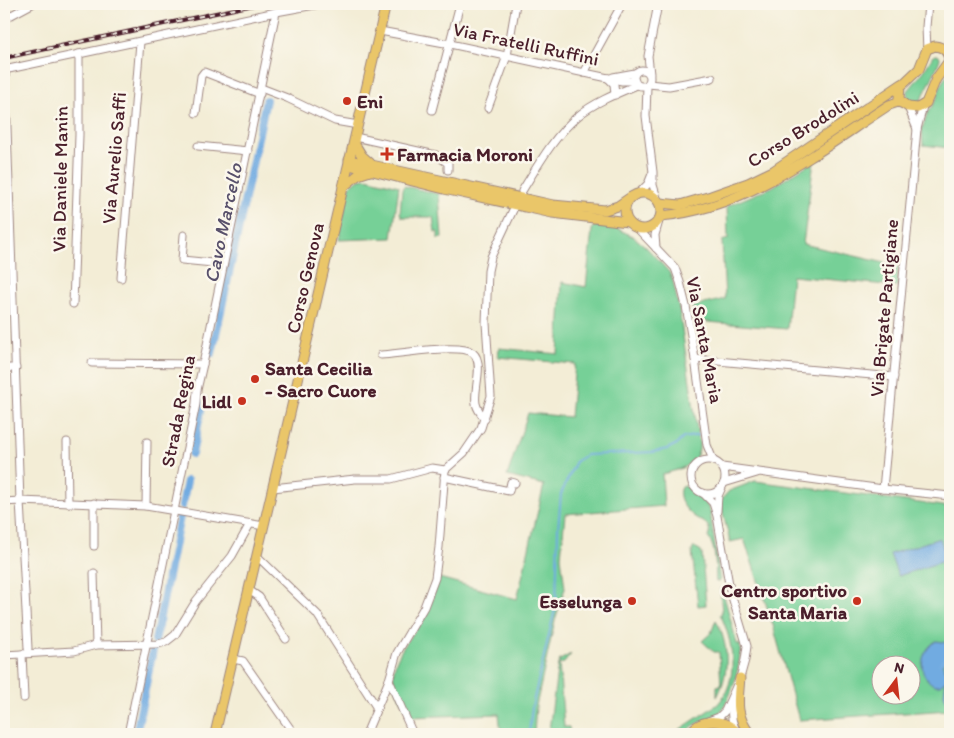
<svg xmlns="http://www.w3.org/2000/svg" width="954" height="738" viewBox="0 0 954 738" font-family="Itim,sans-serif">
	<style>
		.green { fill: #76d097; stroke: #607861; fill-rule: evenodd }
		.water { fill: #71abe1; stroke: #5e6586 }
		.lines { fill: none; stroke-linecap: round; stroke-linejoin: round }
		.stream { stroke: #71abe1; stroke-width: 2 }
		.canal { stroke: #71abe1; stroke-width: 8 }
		.minor-casing { stroke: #9e8680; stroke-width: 9 }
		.major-casing { stroke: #9e8680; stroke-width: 11 }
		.minor { stroke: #fff; stroke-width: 7 }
		.major { stroke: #eac669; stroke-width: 9 }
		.rail-casing { stroke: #4a1f2b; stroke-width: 4 }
		.rail { stroke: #fbf7ec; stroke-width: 2; stroke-dasharray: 5.5; stroke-linecap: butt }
		.poi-dot { fill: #c8321e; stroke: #fbf7ec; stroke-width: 2 }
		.labels { text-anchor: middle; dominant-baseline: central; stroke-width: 5; stroke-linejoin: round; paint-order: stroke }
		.street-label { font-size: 19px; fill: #4a1f2b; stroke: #fbf7ec }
		.poi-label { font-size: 19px; font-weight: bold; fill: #4a1f2b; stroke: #fbf7ec; text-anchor: start }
		.water-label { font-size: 20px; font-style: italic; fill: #58506b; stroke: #fbf7ec }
	</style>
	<rect width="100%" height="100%" fill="#fbf7ec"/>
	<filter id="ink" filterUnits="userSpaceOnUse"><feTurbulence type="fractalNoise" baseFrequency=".02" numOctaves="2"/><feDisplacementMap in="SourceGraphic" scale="10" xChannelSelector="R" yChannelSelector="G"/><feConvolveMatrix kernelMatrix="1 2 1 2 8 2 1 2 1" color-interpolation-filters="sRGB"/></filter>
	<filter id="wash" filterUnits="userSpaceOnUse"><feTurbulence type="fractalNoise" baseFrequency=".0096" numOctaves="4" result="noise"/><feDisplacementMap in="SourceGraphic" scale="20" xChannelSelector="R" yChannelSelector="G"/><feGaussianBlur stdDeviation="1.12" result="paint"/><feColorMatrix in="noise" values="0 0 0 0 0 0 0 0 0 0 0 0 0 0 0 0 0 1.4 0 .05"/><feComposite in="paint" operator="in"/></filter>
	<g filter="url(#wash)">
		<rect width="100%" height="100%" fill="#f3edd6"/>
		<g class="green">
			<path d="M937 55 940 57C941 61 923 97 920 101L913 102 908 99 907 92 924 71 933 56Z"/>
			<path d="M950 71V148L923 145 922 129 928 112 936 100 942 82Z"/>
			<path d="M814 161 803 244 898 266 897 286 792 276 787 329 697 321 692 307 725 299 722 241 728 239 727 206 772 187Z"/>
			<path d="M366 178 399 186 392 238 339 240 350 186 359 179Z"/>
			<path d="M404 186 439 194 442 238 438 239V232H435L433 217H402L400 213 402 189Z"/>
			<path d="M594 226 614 227 634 237 646 247 669 272 673 281 679 309 697 429C698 436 700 443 699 449 696 466 675 471 662 474L664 506 565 514 561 557 565 588 555 620 536 706 534 734H501L499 714 409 717C405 706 396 693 394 681 390 657 413 637 423 618 430 605 435 592 439 578L517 599 544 485 507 476 528 413 570 417 575 364 498 357 499 348 558 354 562 282 586 287 592 230Z"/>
			<path d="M755 481 950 507V710L799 720 773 625 744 539 730 542 720 501 729 491ZM882 666H912V696H882Z"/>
			<path d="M684 486 692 489 702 497 710 511 720 581 716 582C715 568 717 549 708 537 714 522 699 522 691 514 684 508 678 498 680 489Z"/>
			<path d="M694 547 700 550 702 554 706 605 698 606 692 551Z"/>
			<path d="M720 588H722L737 644H740C742 661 731 703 718 714 711 720 700 721 693 726 690 728 687 732 684 734H673L718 704C740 680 733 640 720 614L722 613Z"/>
			<path d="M716 620C729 644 730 673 717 697V686L721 685 719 652H714L702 641 711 633Z"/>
			<path d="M571 654 564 663 559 664 564 727H569L570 734 560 730H549L558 664 560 660Z"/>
			<path d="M716 727 724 729 731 734H696L708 728Z"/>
		</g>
		<g class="water">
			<path d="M940 538 947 560 898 576 890 554Z"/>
			<path d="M936 641 944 642 950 648V664L947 663V660L942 664 950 678V684L947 688 948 692 950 689V700L946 701 944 694 946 680 940 685H934C916 675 920 651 936 641Z"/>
		</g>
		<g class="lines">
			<path class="stream" d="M529 734 532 707 556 605 558 529 561 494 576 461 586 455 653 452 667 449 677 444 683 438 699 435"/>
			<g class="canal">
				<path d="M212 353 266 100"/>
				<path d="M192 454 203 400"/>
				<path d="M182 506 187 481"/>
				<path d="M155 641 180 517"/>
				<path d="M136 734 153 650"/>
			</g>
		</g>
	</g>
	<g filter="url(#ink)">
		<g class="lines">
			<g class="minor-casing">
				<g id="minor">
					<path d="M4 19 32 4"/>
					<path d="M380 31 450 44 622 81H635"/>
					<path d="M927 50 926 27 928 4"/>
					<circle cx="642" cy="78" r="8"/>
					<path d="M4 70 276 12 320 4"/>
					<path d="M5 70 20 501 28 648"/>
					<path d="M584 73 622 4"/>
					<path d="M650 74 648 56 658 4"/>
					<path d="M613 77 635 73"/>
					<path d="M608 78 614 84 615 95"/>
					<path d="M648 84 669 86 712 78"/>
					<path d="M647 86 646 116 653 172V185L657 198"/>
					<path d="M261 88 287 98 335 121 358 125"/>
					<path d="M908 107 917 129"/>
					<path d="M488 108 507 56 516 4"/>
					<path d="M432 110 460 4"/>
					<path d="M196 113 201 76 204 72 260 94"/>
					<path d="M355 137 436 155 448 163V170"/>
					<path d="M198 146 248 151"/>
					<path d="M522 191C538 165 554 136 578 116 595 102 618 93 637 85"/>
					<path d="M639 193 648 184 652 174"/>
					<path d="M638 229 675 268 680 282 686 306 695 359 707 445 713 460"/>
					<path d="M184 235 182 260 223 264"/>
					<path d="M656 248 655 235 659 221"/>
					<path d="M121 278 140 42"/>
					<path d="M73 304 79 135V54"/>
					<path d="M381 355C399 354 460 343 473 353 481 360 478 375 477 383 475 400 473 405 485 419"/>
					<path d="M695 359 894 377"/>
					<path d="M92 363 203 364"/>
					<path d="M4 368H16"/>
					<path d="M67 442 68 503"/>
					<circle cx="708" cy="477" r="17"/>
					<path d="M722 467 883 489 950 496"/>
					<path d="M444 477 509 491 511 482 515 483"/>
					<path d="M724 483 757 473"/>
					<path d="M273 488 355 479H391L432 468 445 470"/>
					<path d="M883 489 917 129 923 106"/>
					<path d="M703 493 713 503 717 516 730 590 747 646 745 660 740 678 725 711 719 717 708 721"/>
					<path d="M4 502 20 501 146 506 264 526"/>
					<path d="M94 503V546"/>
					<path d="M146 506 147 442"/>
					<path d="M717 511 718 496 722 487"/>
					<path d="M257 556 317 614 377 708"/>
					<path d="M94 573 96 645"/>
					<path d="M249 590 259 597 286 639"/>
					<path d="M22 654 24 698"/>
					<path d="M4 655 74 651 96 645 158 644 166 642 175 635 196 601 232 556 250 524"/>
					<path d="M233 659 243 661 294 734"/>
					<path d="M389 680 413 734"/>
					<path d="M734 699C731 711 730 718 736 730"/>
					<path d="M128 734 196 404 197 390 203 364 276 12"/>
					<path d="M366 734 389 680 397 653 424 607 435 578 439 547 445 470 464 453 481 428 491 396 486 323 488 271 491 257 513 210"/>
				</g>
			</g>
			<g class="major-casing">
				<g id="major">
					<path d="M935 46C944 47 949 53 949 61L936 79 926 103 918 108 908 107 901 102 899 98 900 87 919 69 927 49Z"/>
					<path d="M354 143 362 156 370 163"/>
					<path d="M349 160 553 205 605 210 618 206 631 197"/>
					<path d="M349 165 444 189 552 213 628 222"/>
					<path d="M343 187 358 175 370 171"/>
					<circle cx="643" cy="211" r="18"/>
					<path d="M660 203 680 205 711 196 748 183 773 171 902 84"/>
					<path d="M661 216C747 209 818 151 889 105L898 102 904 104"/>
					<path d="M740 678C738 701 735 715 750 734"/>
					<path d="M215 734 386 4"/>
					<path d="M689 734C702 717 725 718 739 734"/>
				</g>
			</g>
			<use href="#minor" class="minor"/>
			<use href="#major" class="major"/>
			<g class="rail-casing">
				<path id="rail" d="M4 58 258 4"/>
			</g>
			<use href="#rail" class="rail"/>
		</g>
	</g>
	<g class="poi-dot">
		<circle cx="347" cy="101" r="5"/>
		<path d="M384.5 146.5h5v5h5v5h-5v5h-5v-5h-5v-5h5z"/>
		<circle cx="255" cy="379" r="5"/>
		<circle cx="242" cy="401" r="5"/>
		<circle cx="632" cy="601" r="5"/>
		<circle cx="857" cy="601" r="5"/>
	</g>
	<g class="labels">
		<g class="street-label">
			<text transform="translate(526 44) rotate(12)">Via Fratelli Ruffini</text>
			<text transform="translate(803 129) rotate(-32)">Corso Brodolini</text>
			<text transform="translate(114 158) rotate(-85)">Via Aurelio Saffi</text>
			<text transform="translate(60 179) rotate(-89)">Via Daniele Manin</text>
			<text transform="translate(305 278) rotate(-77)">Corso Genova</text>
			<text transform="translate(884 308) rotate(-85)">Via Brigate Partigiane</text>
			<text transform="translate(705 340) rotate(79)">Via Santa Maria</text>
			<text transform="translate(178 411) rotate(-79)">Strada Regina</text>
		</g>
		<g class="poi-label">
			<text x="357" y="101">Eni</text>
			<text x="397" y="154">Farmacia Moroni</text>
			<text x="265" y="368">Santa Cecilia<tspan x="265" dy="22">- Sacro Cuore</tspan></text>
			<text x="232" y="401" text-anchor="end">Lidl</text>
			<text x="847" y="590" text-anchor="end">Centro sportivo<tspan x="847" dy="22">Santa Maria</tspan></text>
			<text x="622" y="601" text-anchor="end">Esselunga</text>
		</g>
		<g class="water-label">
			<text transform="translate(223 223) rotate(-78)">Cavo Marcello</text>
		</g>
	</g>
	<rect width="954" height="738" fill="none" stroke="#fbf7ec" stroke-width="20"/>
	<g transform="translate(896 680) rotate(15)"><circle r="24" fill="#fbf7ec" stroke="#b4a19f"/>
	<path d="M0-4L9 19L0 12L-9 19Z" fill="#c8321e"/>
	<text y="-8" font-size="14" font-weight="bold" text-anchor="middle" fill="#4a1f2b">N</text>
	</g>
</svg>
